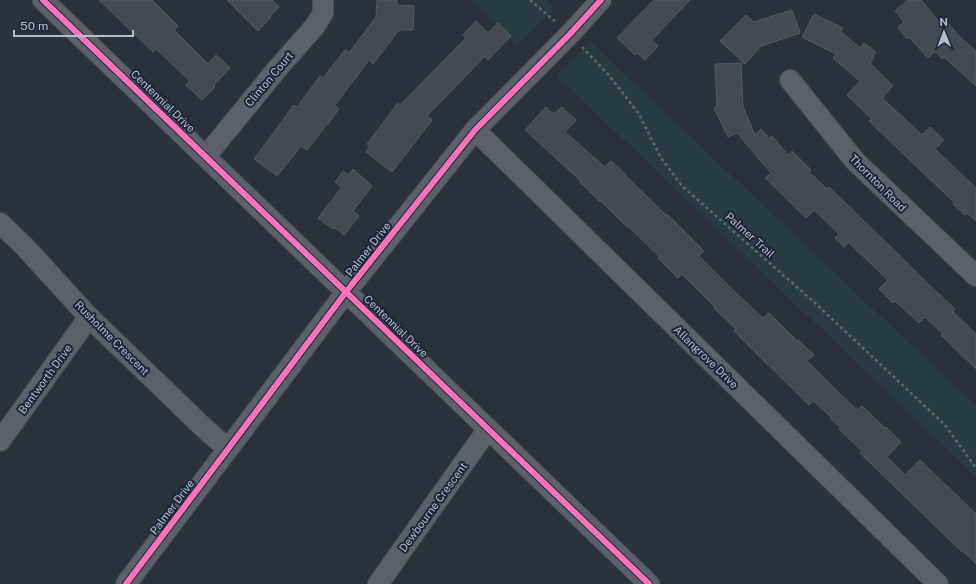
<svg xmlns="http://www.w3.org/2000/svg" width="976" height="584" viewBox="0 0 976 584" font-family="'Public Sans',sans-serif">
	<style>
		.green { fill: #283d42 }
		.building { fill: #454a52; stroke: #545963 }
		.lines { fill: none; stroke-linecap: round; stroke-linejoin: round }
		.minor-casing { stroke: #4a4e56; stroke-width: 22 }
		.path { stroke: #5f656d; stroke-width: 2.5; stroke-dasharray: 3 3; stroke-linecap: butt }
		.minor { stroke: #5c6069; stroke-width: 20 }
		.cycleway-casing { stroke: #1e2737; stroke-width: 8 }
		.cycleway { stroke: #fb73b8; stroke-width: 6 }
		.labels { text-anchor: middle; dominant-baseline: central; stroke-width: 4; stroke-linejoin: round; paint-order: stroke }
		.street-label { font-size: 11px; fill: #b6becc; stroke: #1e2737 }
	</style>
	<rect width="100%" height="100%" fill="#2c323c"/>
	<g class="green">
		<path d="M472 0H547L555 8 517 45Z"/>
		<path d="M590 42 976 406V477L557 76Z"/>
	</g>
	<g class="building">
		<path d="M99 0H152L178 26 174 30 208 64 216 55 230 68 214 85 215 87 202 100 186 85 190 81 156 49 153 52Z"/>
		<path d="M227 0H272L279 7 270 16 271 17 258 31Z"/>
		<path d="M377 0H397V5L414 6 413 30H399L373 64 369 60 335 105 339 109 328 124V123L307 150 301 146 277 176 254 159 294 105 297 107 320 76 323 78 345 50 349 53 376 17Z"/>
		<path d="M654 0H690L652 40 658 46 645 60 637 53 635 55 617 38Z"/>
		<path d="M908 0H921L939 22 944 18 958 35 976 51V86L944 57 942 59 935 51 928 58 909 37 907 39 898 27 904 22 895 11Z"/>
		<path d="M792 10 800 33 761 46 745 64 720 41 746 15 754 22Z"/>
		<path d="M814 14 843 28 841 32 860 48 864 43 876 52 873 56 874 57 870 63 893 86 882 98 922 135 930 127 944 140 935 149 976 188V221L967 213 965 215 953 204 954 202 898 149 869 121 872 119 847 95 860 81 833 58 836 54 802 37Z"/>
		<path d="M476 21 488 33 498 23 511 36 488 60 485 56 427 116 432 120 392 172 366 152 370 146 367 144 398 103 400 105 466 38 463 35Z"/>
		<path d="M741 63 743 107 755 135 761 129 769 138 772 136 788 155 792 151 811 170 809 172 827 189 829 187 898 254 925 281 955 309 953 312 976 334V369L941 335 943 334 925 317 919 323 895 301 893 303 879 289 888 280 848 242 844 247 835 238 839 234 814 210 806 218 765 178 771 173 737 133 728 137 714 108 717 107 715 64Z"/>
		<path d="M546 107 554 114 562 107 576 120 565 132 605 167 611 161 626 175V176L666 215 667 214 704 251 699 256 732 289 763 318 769 313 797 341 798 340 814 355 807 361 839 393 857 410 862 406 885 428 886 427 901 442 887 457 905 475 920 460 976 514V564L963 551 962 552 860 453 862 451 839 429 841 428 831 419 832 418 813 401 809 405 766 363 734 331 736 329 714 308 715 307 682 274 678 278 658 258 660 257 628 226 627 227 601 201 600 202 580 182 581 181 525 130Z"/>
		<path d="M353 169 372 186 353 211 359 216 344 235 334 227 333 229 318 218 342 187 335 182 343 171 348 175Z"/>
	</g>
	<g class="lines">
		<g class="minor-casing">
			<g id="minor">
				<path d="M43 0C246 194 447 390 649 584"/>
				<path d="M790 80 855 161 976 276"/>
				<path d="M475 130 938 584"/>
				<path d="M206 156 278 68 315 26 323 13V0"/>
				<path d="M0 223 24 246 89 317 203 427 228 449"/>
				<path d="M0 441 89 317"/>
				<path d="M126 584 228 449 346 292 475 130 570 34 601 0"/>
				<path d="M378 584 488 429"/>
			</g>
		</g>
		<g class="path">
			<path d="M530 0 557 23"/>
			<path d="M582 47 608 74 639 114 661 158 682 186 815 303 945 425 976 468"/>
		</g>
		<use href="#minor" class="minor"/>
		<g class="cycleway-casing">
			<g id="cycleway">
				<path d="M43 0C246 194 447 390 649 584"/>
				<path d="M126 584 228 449 346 292 475 130 570 34 601 0"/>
			</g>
		</g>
		<use href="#cycleway" class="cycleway"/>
	</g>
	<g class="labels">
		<g class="street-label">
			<text transform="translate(269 79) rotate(-50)">Clinton Court</text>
			<text transform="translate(163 101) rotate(44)">Centennial Drive</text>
			<text transform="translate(878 183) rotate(45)">Thornton Road</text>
			<text transform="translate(750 235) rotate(42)">Palmer Trail</text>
			<text transform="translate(368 249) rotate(-52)">Palmer Drive</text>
			<text transform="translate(396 326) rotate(44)">Centennial Drive</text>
			<text transform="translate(112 338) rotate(45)">Rusholme Crescent</text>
			<text transform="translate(706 357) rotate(44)">Allangrove Drive</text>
			<text transform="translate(45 379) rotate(-54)">Bentworth Drive</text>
			<text transform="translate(172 507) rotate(-53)">Palmer Drive</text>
			<text transform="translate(433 507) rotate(-54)">Dewbourne Crescent</text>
		</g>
	</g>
	<g transform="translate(944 32) rotate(359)" stroke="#1e2737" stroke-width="3" paint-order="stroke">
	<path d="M0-3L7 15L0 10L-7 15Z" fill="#b6becc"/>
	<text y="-6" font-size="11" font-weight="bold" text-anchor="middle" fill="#b6becc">N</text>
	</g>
	<path d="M14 30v6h119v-6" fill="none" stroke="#b6becc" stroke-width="2"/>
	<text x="20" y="30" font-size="12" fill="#b6becc" stroke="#1e2737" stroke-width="3" paint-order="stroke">50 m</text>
</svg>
